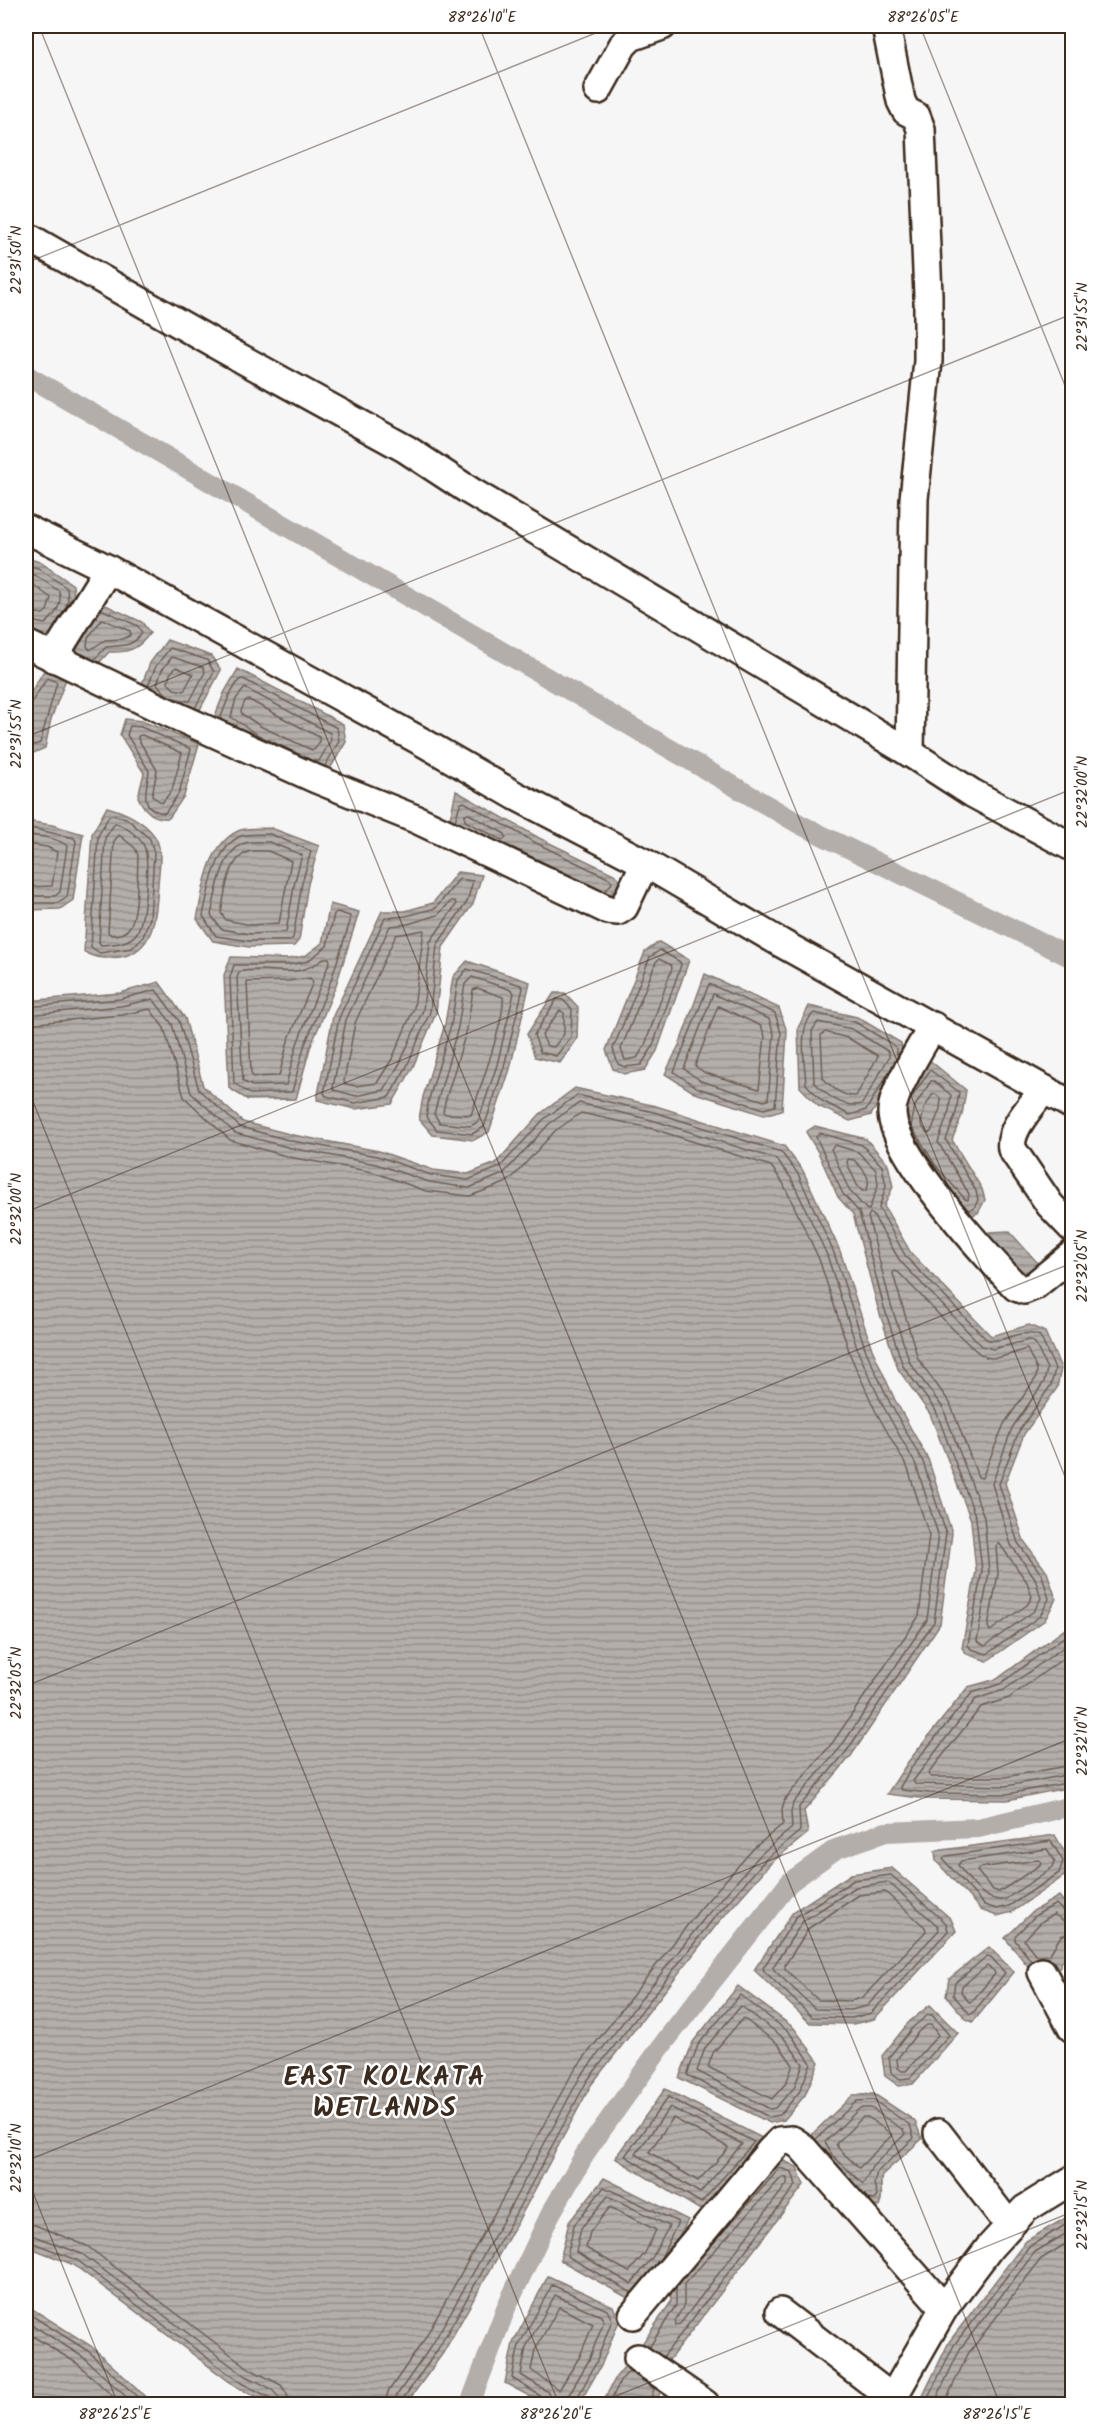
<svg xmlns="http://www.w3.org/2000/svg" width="1098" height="2430" viewBox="0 0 1098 2430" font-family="Kalam,sans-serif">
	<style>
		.water { fill: url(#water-rules); stroke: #847972; stroke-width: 1.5 }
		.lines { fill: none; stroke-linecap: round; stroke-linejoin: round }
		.shore { stroke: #6b5f56; stroke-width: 1.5 }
		.canal { stroke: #b4aeaa; stroke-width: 20 }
		.minor-casing { stroke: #3b2a1e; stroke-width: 32 }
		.minor { stroke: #fff; stroke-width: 27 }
		.ticks { fill: none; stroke: #3b2a1e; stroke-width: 1.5; stroke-opacity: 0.45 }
		.labels { text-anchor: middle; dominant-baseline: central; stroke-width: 5; stroke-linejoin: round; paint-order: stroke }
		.district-label { font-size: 27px; font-weight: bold; letter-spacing: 1.5px; fill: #3b2a1e; stroke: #fff }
		.neatline { fill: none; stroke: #3b2a1e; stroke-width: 2 }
		.ticks-label { font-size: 15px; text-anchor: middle; fill: #3b2a1e }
	</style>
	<defs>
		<pattern id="water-rules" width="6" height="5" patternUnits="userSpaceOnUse" patternTransform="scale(1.5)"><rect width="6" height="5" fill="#b4aeaa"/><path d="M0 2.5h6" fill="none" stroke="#948e8a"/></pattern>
	</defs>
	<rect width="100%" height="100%" fill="#f7f6f6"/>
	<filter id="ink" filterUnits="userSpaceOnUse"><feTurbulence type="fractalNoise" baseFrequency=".0167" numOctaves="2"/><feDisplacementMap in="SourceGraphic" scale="12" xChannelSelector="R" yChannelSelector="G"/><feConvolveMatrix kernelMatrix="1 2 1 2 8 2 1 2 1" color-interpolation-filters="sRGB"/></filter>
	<g filter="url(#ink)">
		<g class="water">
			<path d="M26 558 40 562 73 585 74 601 50 639 34 638 26 632Z"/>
			<path d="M97 601 142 622 150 633C138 649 129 653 109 652L96 666 73 652Z"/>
			<path d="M167 640 211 656 221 670 196 717 140 689 150 663Z"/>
			<path d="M45 669 66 679 51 719 45 748 29 755 26 754V700Z"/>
			<path d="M238 669 343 724 346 742 325 777 213 721 224 693Z"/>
			<path d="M125 719 142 721 199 744 184 796 169 818C154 820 144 810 138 797L144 773 120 735Z"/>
			<path d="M456 791 539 838 614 874 622 882 605 900 448 828Z"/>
			<path d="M107 807C125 812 141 819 153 834 164 847 159 868 158 884 156 913 156 951 120 957 105 959 97 959 84 952L92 834Z"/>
			<path d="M26 821 52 825 83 834 73 900 60 909 26 910Z"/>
			<path d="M271 828 319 846 308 884 299 940 294 946 249 947 213 941 197 919C203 890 207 846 238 831 246 827 262 829 271 828Z"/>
			<path d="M457 872 482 875 473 904 443 947 436 1013 412 1069 392 1104 355 1109 317 1100 333 1016 382 911H405L433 903Z"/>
			<path d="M330 904 359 912 336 985 310 1048 296 1099 248 1100 229 1088 224 975 231 957 288 959 305 956 322 943Z"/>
			<path d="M659 942 689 960 657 1051 645 1070 624 1074 613 1069 606 1050 645 952Z"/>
			<path d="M467 961 530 982 510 1069 489 1132 474 1140 433 1135 419 1119 423 1097 445 1024 453 977Z"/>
			<path d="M705 974 779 1008 787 1032 782 1110 764 1115 695 1093 665 1074 680 1043Z"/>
			<path d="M159 982 185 1018 203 1086 243 1122 293 1135 379 1151 433 1170 468 1174 496 1163 540 1114 575 1088 656 1106 784 1146 803 1171 840 1251 872 1349 895 1400 928 1459 952 1533 940 1624 851 1756 804 1811 808 1833 771 1863 718 1923 591 2085 517 2223 443 2353 406 2404H271L238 2388 74 2265 26 2246V1001L120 993Z"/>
			<path d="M554 993H565L578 1007 577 1039 560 1063 535 1057 527 1034Z"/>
			<path d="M809 1006 857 1017 901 1043 904 1059 871 1115 850 1121 818 1106 800 1087 798 1028Z"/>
			<path d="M928 1059 966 1090 962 1115 952 1140 982 1189 985 1200 978 1213 963 1218 897 1129 903 1101Z"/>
			<path d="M815 1126 866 1139 888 1164 893 1187 884 1206 911 1253 991 1336 1029 1325 1045 1332 1061 1368 1057 1388 1024 1434 1005 1483 1024 1541 1047 1572 1056 1599 1045 1620 987 1661 967 1654 962 1648 976 1571 971 1520 930 1414 898 1369 878 1308 853 1214 838 1197 818 1152 806 1132Z"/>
			<path d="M1009 1231 1044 1270 1027 1287 983 1244 989 1232Z"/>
			<path d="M1072 1624V1787L1007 1800 928 1799 887 1794 908 1762 968 1687 997 1679Z"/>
			<path d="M1055 1835 1070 1862 1064 1876 1012 1912 997 1916 981 1910 936 1861 935 1851Z"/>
			<path d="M892 1868 951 1919 956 1931 874 2019 853 2024 810 2023 754 1970 793 1912 851 1874Z"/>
			<path d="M1059 1896 1072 1912V1941L1059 1968 1031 1970 1005 1938 1033 1911Z"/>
			<path d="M989 1947 1014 1972 973 2022 966 2019 946 1996 949 1979Z"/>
			<path d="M738 1986 794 2028 819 2062 805 2095 784 2120 770 2123 679 2078 693 2042Z"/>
			<path d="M930 2005 958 2033 913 2084 899 2086 885 2076 882 2056 909 2022Z"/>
			<path d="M665 2089 766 2140 702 2211 615 2158Z"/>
			<path d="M874 2094 915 2121 922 2139 882 2175C878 2188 885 2191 879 2207L863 2204 806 2140 853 2095Z"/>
			<path d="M780 2159 797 2167 804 2185 662 2369 640 2347 671 2302 670 2279Z"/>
			<path d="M604 2178 688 2220 663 2265 635 2302 560 2260 569 2222Z"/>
			<path d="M1072 2214V2404H919L949 2342 1026 2241Z"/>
			<path d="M548 2276 613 2306 619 2321 601 2366 579 2404H544L505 2383 513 2343Z"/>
			<path d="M26 2305 91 2346 154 2404H26Z"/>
			<path d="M628 2362 663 2388 654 2404H602L616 2377Z"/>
		</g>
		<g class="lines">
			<g class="shore">
				<path d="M26 565 38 568 67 588 68 600 64 612"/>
				<path d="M26 572 35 575 59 591C63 604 55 616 45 624L26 620"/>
				<path d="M26 582 31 583 51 598 47 611 43 614 26 611"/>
				<path d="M102 619 130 631 131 635 123 639 105 640 90 650 87 646 88 638Z"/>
				<path d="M94 660 106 647C121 645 132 648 142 633L138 626 101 609"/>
				<path d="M176 667 193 674 184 691 174 689 168 683 170 674Z"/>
				<path d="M148 686 156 666 170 648 207 660 214 672 195 708"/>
				<path d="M245 688 330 733 331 740 319 761 311 760 258 735 231 717 236 699Z"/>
				<path d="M167 695 157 684 162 670 172 657 203 667 205 672 190 701 173 698"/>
				<path d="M249 700 319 737 320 741 315 749 312 750 262 727 242 714 241 711 245 701Z"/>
				<path d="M26 702 33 700 47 678 57 682 40 743 26 748"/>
				<path d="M223 721 221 717 229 696 239 680 243 679 337 728 339 741 325 766"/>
				<path d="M130 726 141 727 191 749 179 793 165 813C137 809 147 790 149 771L127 735Z"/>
				<path d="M142 735 182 753 172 790 162 803 152 796 157 770 138 739V736Z"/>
				<path d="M465 814H469L505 834 506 838 502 840 465 821Z"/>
				<path d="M112 815 126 818 150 839 154 853 150 918 143 937 132 948 100 953 91 947 98 836 109 816Z"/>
				<path d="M455 821 460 804 464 802 536 843 610 879 612 883 604 892"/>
				<path d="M115 823C125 826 140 837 144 846 150 859 145 922 136 934 128 944 113 944 101 945L99 942 105 838Z"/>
				<path d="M26 827 74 838 76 841 67 897 57 903H26"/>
				<path d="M26 834C39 837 57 837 67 846L60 892 55 896H26"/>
				<path d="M270 834 311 851 302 883 293 938 290 941H250L216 936 203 916C208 892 215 847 241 836 249 833 262 835 270 834Z"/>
				<path d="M119 835 135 848 138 855C137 873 139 914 129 928 125 934 117 935 111 935L108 932 114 841Z"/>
				<path d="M269 842 302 855 295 881 286 932 250 934 221 929 211 915C216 894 221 851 245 843 251 841 262 842 269 842Z"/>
				<path d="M26 844 47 847 57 852 52 886 26 887"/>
				<path d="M268 851 291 861 279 923 251 925 226 920 221 913C225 894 227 860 248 852 254 850 262 851 268 851Z"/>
				<path d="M459 879 473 881 467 902 437 945 430 1012 407 1066 389 1097 355 1103 326 1096 324 1093 339 1018 385 918 406 916 436 908Z"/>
				<path d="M451 901H455L456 905 430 942 423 1010 400 1063 384 1090 356 1096 334 1090 333 1087 346 1020 390 926 408 924 438 915Z"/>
				<path d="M337 912 350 916V922L330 983 304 1047 292 1092 250 1094 234 1083 230 977 234 965H288L308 961 327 946 334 914Z"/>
				<path d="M424 930 414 1008 392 1059 377 1083 356 1086 345 1084 344 1081 355 1023 396 935Z"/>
				<path d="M660 950 680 962 681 965 652 1048 641 1065 625 1067 618 1064 613 1049 650 957Z"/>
				<path d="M325 958H329L330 961 297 1044 286 1085 252 1086 243 1081 237 978 239 972C272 964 292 983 325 958Z"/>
				<path d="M659 959 671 965 672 968 645 1045 637 1058 625 1060 621 1049 656 962Z"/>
				<path d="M467 969 521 985 523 988 504 1067 484 1127 472 1134 437 1130 426 1116 429 1099 451 1025 458 980Z"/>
				<path d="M472 977 512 990 514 993 497 1065 478 1122 470 1126 440 1123 434 1114 458 1027 465 984Z"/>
				<path d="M310 978 313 982 288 1041 279 1076 253 1077 251 1073 247 982 288 981Z"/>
				<path d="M709 984 775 1013 781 1033 775 1106 764 1109 698 1088 674 1072Z"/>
				<path d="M477 988 503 997C506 1017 479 1092 471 1115L446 1114 443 1112 445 1102 467 1029 473 990Z"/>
				<path d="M713 994 769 1019 774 1034 768 1100 764 1101 701 1081 684 1069Z"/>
				<path d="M557 999 563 1000 572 1009 571 1037 556 1056 540 1052 534 1035Z"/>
				<path d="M718 1006 761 1026 765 1036 759 1089 705 1073 695 1066Z"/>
				<path d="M26 1007 120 999 156 990 179 1021 199 1090 240 1127 292 1141 377 1156 431 1175 468 1180 500 1167 544 1119 577 1095 654 1112 781 1152 798 1174 834 1253 866 1351 890 1403 923 1462 946 1533 934 1622 846 1752 799 1807 800 1831 766 1859 713 1919 587 2081 512 2220 438 2349 403 2399 402 2404"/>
				<path d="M560 1010 564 1013V1034L554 1047 547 1046 542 1035Z"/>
				<path d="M26 1015 121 1006 153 999 172 1024 191 1093 235 1133 291 1148 376 1164 429 1182 469 1188 503 1174 549 1124 579 1103 652 1120 776 1159 791 1178 827 1255 859 1354 883 1406 916 1465 938 1534 927 1620 840 1748 793 1803 791 1812 792 1828 761 1854 707 1915 580 2077 505 2217 432 2345 397 2395 394 2404"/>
				<path d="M818 1022 852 1029 889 1052V1057L862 1104C843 1109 826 1095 814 1082L812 1031Z"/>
				<path d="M26 1024 122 1015 150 1009 164 1028 184 1097 230 1140 289 1157 373 1172 426 1191 470 1196 505 1183 512 1178 555 1131 581 1113 650 1128 771 1166 783 1183 819 1259 851 1357 875 1410 908 1469 929 1535 919 1616 833 1742 785 1799 782 1809 783 1824 754 1848 700 1909 573 2072 424 2340 388 2392 385 2404"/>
				<path d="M825 1032 848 1038 878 1056 856 1096C843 1097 831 1087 823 1078L821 1035Z"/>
				<path d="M891 1069 866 1110 850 1115 822 1101 806 1084C805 1064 797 1026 814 1013L855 1022 895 1046 898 1057"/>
				<path d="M931 1081H934L951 1095 949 1111 938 1142 969 1194 968 1200 965 1199 936 1166 911 1126 915 1106Z"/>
				<path d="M936 1094 941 1099 940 1109 931 1132 927 1133 921 1124 924 1109 932 1095Z"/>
				<path d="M910 1100 930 1070 959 1092 956 1113 946 1140 976 1191 978 1200 974 1208 968 1210"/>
				<path d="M820 1133 862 1145 882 1166 886 1186 879 1208 906 1257 986 1339C1001 1346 1017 1327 1040 1336L1055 1369 1051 1385 1019 1431 999 1484 1018 1543 1042 1575 1049 1599 1040 1616 987 1654 971 1649 968 1645 982 1571 976 1518 936 1411 903 1366 884 1307 859 1212 843 1194 816 1137Z"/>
				<path d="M835 1145 858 1152 876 1170 878 1185 869 1210 866 1209 849 1190 831 1149Z"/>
				<path d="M848 1159 854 1160C863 1169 873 1178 866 1191H862L857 1185 847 1163Z"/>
				<path d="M870 1213 873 1215 900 1261 982 1346 993 1349 1029 1340 1035 1343 1047 1369 1044 1382 1012 1428 992 1484 1011 1545 1035 1578 1041 1598 1034 1611 985 1646 977 1641 989 1572 984 1517 943 1408 910 1363 891 1305 868 1217Z"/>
				<path d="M894 1271 898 1272C912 1285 974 1355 986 1357 999 1361 1014 1352 1027 1349L1037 1370 1036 1378 1004 1424 982 1478 978 1477 950 1403 918 1359 893 1274Z"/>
				<path d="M999 1543 1027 1582 1032 1597 1027 1605 990 1631 988 1627 998 1574 996 1546Z"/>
				<path d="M1072 1631 1000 1684 972 1693 913 1765 900 1787 902 1790 929 1793 1007 1794 1072 1782"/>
				<path d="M1072 1641 1004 1690 976 1699 913 1781 915 1784 1006 1786 1072 1774"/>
				<path d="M1072 1652 1009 1698 981 1707 928 1774 931 1777H1005L1072 1765"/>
				<path d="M1051 1841 1063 1861 1059 1873 1009 1906 997 1909 984 1905 943 1859 946 1856Z"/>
				<path d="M1047 1849 1055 1861 1053 1867 1006 1899C986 1905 969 1880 958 1865L961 1861Z"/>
				<path d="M1038 1860 1041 1862 1040 1865 999 1892 993 1890 977 1871 979 1868Z"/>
				<path d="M891 1875 946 1923 948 1931 871 2013 852 2018 812 2017 764 1971 763 1968 797 1916 854 1880Z"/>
				<path d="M888 1882 938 1926 939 1930 867 2006 851 2010 815 2009 774 1970 773 1967 803 1921 856 1887Z"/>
				<path d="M885 1892 925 1927 926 1931 862 1998 850 2001 818 2000 785 1969V1965L809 1928 859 1895Z"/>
				<path d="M1072 1923 1065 1922 1054 1914 1041 1922 1024 1940 1036 1955H1049L1061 1936 1072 1932"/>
				<path d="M987 1956 991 1957 1005 1973 973 2013 970 2014 953 1995 955 1983Z"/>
				<path d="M1032 1962 1015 1940V1936L1036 1915 1056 1904 1067 1915 1072 1916"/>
				<path d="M987 1966 994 1971 995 1974 972 2001 969 2002 961 1992 962 1986Z"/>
				<path d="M740 1995 789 2032 811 2063 800 2091 780 2115 769 2117 687 2075 698 2045Z"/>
				<path d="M741 2006 784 2038 803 2064 794 2088 775 2108 770 2109 697 2071 705 2048Z"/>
				<path d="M928 2015H932L949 2035 910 2078 900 2079 891 2072 889 2057 913 2027Z"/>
				<path d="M743 2018 778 2044 793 2065 786 2083 772 2099 708 2067 713 2053Z"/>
				<path d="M927 2025H931L938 2035 906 2071H902L898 2068 897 2059 918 2032Z"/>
				<path d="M668 2097 754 2142 701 2203 625 2156Z"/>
				<path d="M670 2107 742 2144 700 2193 636 2154Z"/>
				<path d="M860 2108H871L903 2130 905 2134 872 2167 863 2184 832 2155 825 2142Z"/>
				<path d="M863 2117H868L892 2135 859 2168 839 2149 836 2144Z"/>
				<path d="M673 2118 728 2147 727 2150 698 2181 649 2152Z"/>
				<path d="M815 2140 857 2101 873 2100 910 2125 914 2138 877 2172 874 2183 877 2196 874 2200 868 2199"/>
				<path d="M782 2177 787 2178V2184L680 2324 676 2325 675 2321 684 2305V2284Z"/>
				<path d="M608 2196 669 2226 652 2258 631 2284 576 2252 581 2228Z"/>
				<path d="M610 2207 656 2230 645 2253 629 2272 586 2248 590 2232Z"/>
				<path d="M26 2224 35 2225 87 2246 250 2369 281 2385 287 2394 289 2404"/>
				<path d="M26 2233 82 2254 245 2376C258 2383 279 2388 280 2404"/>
				<path d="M26 2240 77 2260 241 2383 269 2397 272 2404"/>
				<path d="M632 2293 567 2256 574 2225 604 2187 678 2222 660 2260"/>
				<path d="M559 2307 593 2324 580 2356 559 2390 531 2370 535 2350Z"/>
				<path d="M26 2312 88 2351 145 2404"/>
				<path d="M26 2321 83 2357 134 2404"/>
				<path d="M26 2332 78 2364 121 2404"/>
				<path d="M649 2348 676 2305V2286"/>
				<path d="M663 2357 796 2185 792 2172 780 2168 701 2257"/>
				<path d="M545 2404 542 2397 512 2378 519 2345 552 2285 607 2310 612 2320 596 2363 574 2404"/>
				<path d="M553 2404 548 2392 521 2375 526 2347 555 2295 601 2316 604 2321 589 2360 568 2396 566 2404"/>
				<path d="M609 2404 621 2380 629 2371 654 2389 649 2404"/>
				<path d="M925 2404 954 2345 1030 2246 1072 2221"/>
				<path d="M934 2404 960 2349 1035 2252 1072 2230"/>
				<path d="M944 2404 968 2354 1041 2259 1072 2240"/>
			</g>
			<g class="canal">
				<path d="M26 375 801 825 1072 958"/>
				<path d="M470 2404 506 2308 550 2215 588 2149 666 2040 790 1882 836 1849 886 1832 978 1828 1072 1806"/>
			</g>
			<g class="minor-casing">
				<g id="minor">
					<path d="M886 26 901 101 906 111 916 116 921 129 928 295V361L914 499 910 753"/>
					<path d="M598 90 623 45 631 37 662 26"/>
					<path d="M26 236 222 348 406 449 470 491 910 753 972 793 1072 847"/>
					<path d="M26 529 108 569 426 744 516 796 645 863 781 943 1072 1105"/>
					<path d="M26 644 161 709 316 779 418 820 608 910 618 911 624 907 645 863"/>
					<path d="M53 658 108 569"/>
					<path d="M933 1026C922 1045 891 1093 892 1113 893 1155 986 1255 1016 1287L1024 1290 1034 1286 1072 1255"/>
					<path d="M1044 1089C1033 1105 1008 1129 1012 1149L1050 1205 1072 1228"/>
					<path d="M1042 1972 1072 2028"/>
					<path d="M938 2133 1009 2225"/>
					<path d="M780 2312 892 2398"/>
					<path d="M633 2315 771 2150 780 2141 792 2140 801 2146 944 2308"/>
					<path d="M638 2358 705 2404"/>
					<path d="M889 2404 944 2308 990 2247 1025 2209 1072 2180"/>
				</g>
			</g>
			<use href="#minor" class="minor"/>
		</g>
	</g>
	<path class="ticks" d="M39 26 1000 2404M479 26 1072 1494M920 26 1072 403M26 263 613 26M26 737 1072 314M26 1084 559 2404M26 1212 1072 789M26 1686 1072 1263M26 2161 1072 1738M26 2175 118 2404M596 2404 1072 2212"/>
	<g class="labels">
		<g class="district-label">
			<text x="385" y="2077">EAST KOLKATA<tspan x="385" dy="31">WETLANDS</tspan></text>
		</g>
	</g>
	<rect width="1098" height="2430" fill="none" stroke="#fff" stroke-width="66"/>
	<rect x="33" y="33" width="1032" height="2364" class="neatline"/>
	<g class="ticks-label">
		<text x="482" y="22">88°26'10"E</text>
		<text x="923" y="22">88°26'05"E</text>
		<text transform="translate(16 260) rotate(-90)" y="5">22°31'50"N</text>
		<text transform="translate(1082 317) rotate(-90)" y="5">22°31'55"N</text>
		<text transform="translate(16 734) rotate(-90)" y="5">22°31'55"N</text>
		<text transform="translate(1082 792) rotate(-90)" y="5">22°32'00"N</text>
		<text transform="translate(16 1209) rotate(-90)" y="5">22°32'00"N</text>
		<text transform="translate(1082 1266) rotate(-90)" y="5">22°32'05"N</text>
		<text transform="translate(16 1683) rotate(-90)" y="5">22°32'05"N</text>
		<text transform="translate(1082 1741) rotate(-90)" y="5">22°32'10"N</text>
		<text transform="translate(16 2158) rotate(-90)" y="5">22°32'10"N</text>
		<text transform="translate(1082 2215) rotate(-90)" y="5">22°32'15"N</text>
		<text x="115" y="2419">88°26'25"E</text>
		<text x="556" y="2419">88°26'20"E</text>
		<text x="997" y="2419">88°26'15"E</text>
	</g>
</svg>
